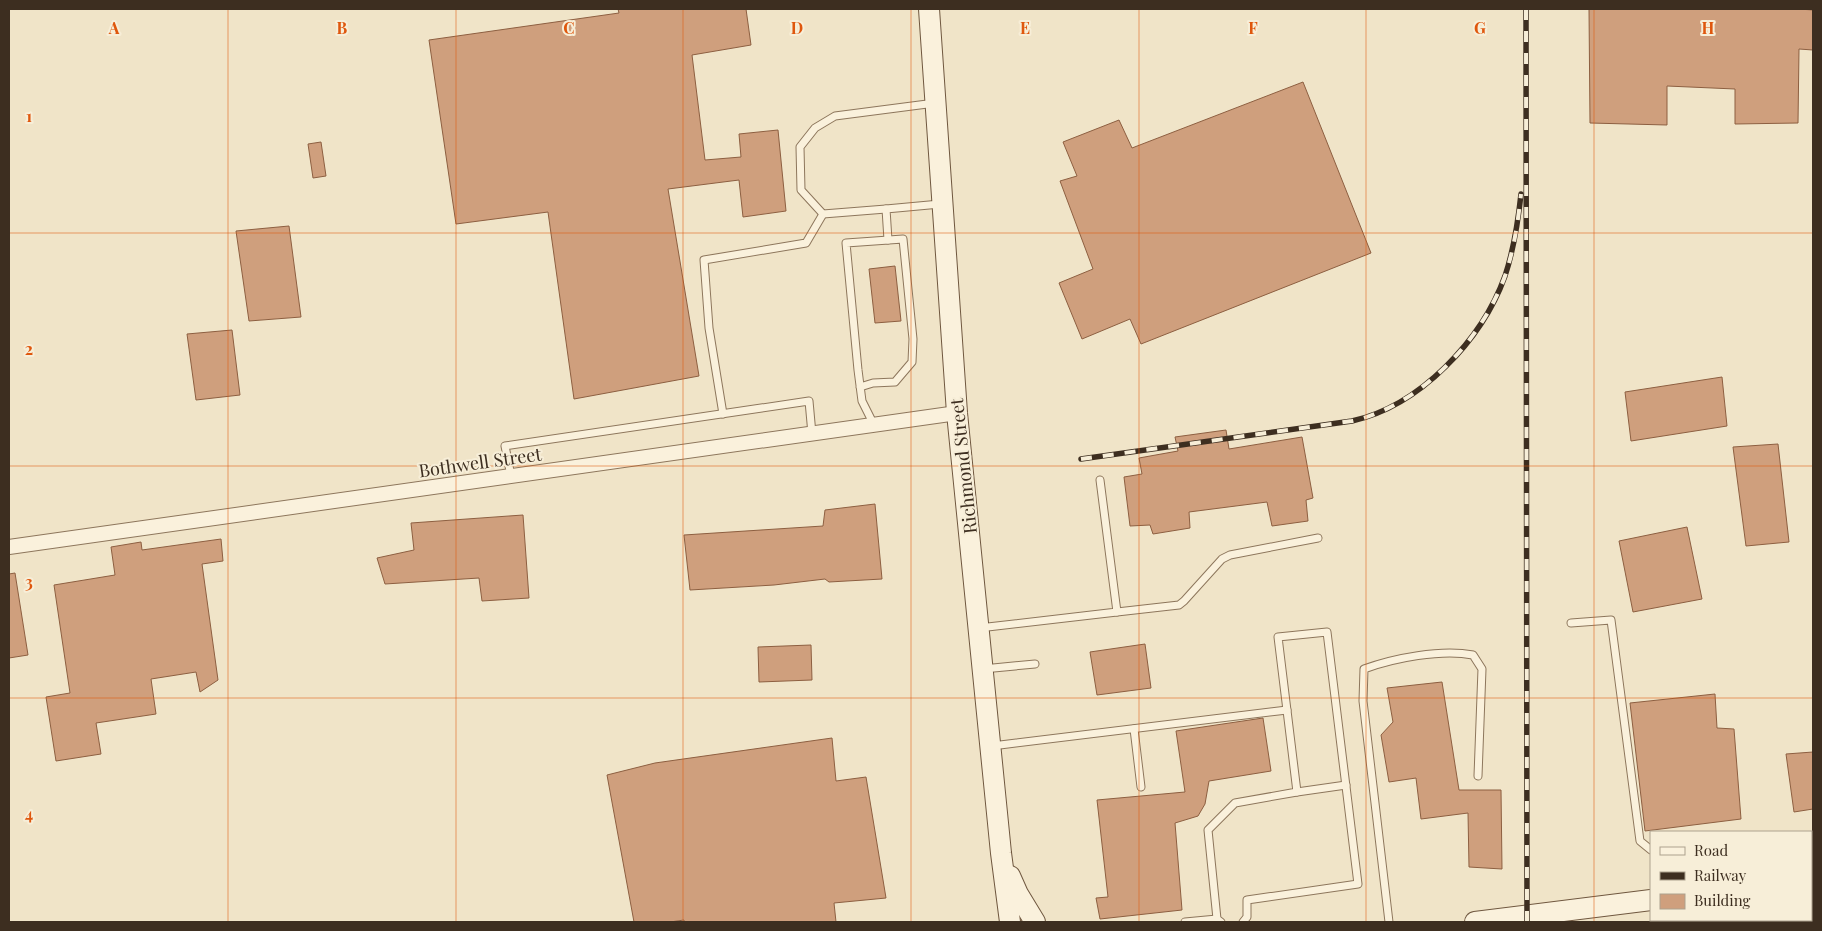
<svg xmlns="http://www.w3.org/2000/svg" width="1822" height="931" viewBox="0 0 1822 931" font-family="'Playfair Display',serif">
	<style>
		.building { fill: #cf9f7d; stroke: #8d5f41 }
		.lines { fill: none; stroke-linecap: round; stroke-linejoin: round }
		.lane-casing { stroke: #8d765c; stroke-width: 9 }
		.street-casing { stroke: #8d765c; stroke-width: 16 }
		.secondary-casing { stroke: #6f573f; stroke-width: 22 }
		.lane { stroke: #faf1dc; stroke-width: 7 }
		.street { stroke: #faf1dc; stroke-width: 14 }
		.secondary { stroke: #faf1dc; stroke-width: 20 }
		.rail-casing { stroke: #3d2e20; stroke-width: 5.5 }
		.rail { stroke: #f7eed8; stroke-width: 4; stroke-dasharray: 11; stroke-linecap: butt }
		.grid { fill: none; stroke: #df570d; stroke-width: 1; stroke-opacity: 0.55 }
		.labels { text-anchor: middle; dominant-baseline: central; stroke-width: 4; stroke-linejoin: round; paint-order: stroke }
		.street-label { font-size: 18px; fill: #3d2e20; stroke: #f7eed8 }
		.grid-label { font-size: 16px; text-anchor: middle; font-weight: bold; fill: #df570d; stroke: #f7eed8; stroke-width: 4; stroke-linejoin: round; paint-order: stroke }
	</style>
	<rect width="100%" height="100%" fill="#f0e4c8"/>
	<g class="building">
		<path d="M618 9H746L751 45 692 55 705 160 741 157 739 134 778 130 786 211 743 217 739 180 668 189 699 376 574 399 548 212 456 224 429 40 619 13Z"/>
		<path d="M1589 9H1799L1813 10V50L1799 49 1798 123 1735 124V89L1667 86V125L1590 123Z"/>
		<path d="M1303 82 1371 253 1141 344 1130 319 1082 339 1059 283 1093 269 1060 181 1077 176 1063 142 1119 120 1132 148Z"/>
		<path d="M321 142 326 176 313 178 308 144Z"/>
		<path d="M289 226 301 317 249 321 236 231Z"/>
		<path d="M895 266 901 321 875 323 869 269Z"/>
		<path d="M232 330 240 395 196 400 187 334Z"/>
		<path d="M1722 377 1727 426 1631 441 1625 392Z"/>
		<path d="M1226 430 1229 449 1302 437 1313 498 1306 500 1308 521 1272 526 1267 502 1189 512 1190 528 1153 534 1150 525 1130 526 1124 477 1142 474 1139 458 1178 451 1175 437Z"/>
		<path d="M1778 444 1789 542 1746 546 1733 447Z"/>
		<path d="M875 504 882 579 829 582 825 579 774 585 690 590 684 535 823 526 825 510Z"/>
		<path d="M523 515 529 598 482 601 479 578 385 584 377 558 414 550 411 523Z"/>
		<path d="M1687 527 1702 599 1633 612 1619 541Z"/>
		<path d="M221 539 223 561 202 564 218 680 200 692 196 672 151 679 156 714 96 723 101 754 56 761 46 697 70 693 54 585 115 575 111 547 141 542 142 550Z"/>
		<path d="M15 573 28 655 9 658V574Z"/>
		<path d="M1145 644 1151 688 1097 695 1090 652Z"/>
		<path d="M811 645 812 680 759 682 758 647Z"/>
		<path d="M1442 682 1459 790H1501L1502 869 1469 867 1468 813 1421 819 1416 778 1389 782 1381 735 1393 722 1387 688Z"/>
		<path d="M1715 694 1717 728 1734 729 1741 819 1645 831 1630 703Z"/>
		<path d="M1263 718 1271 771 1209 781 1205 804 1198 816 1175 823 1182 910 1100 919 1096 898 1108 897 1097 800 1185 792 1176 731Z"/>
		<path d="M832 738 836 781 866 777 886 898 834 903 836 922H684V920L670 922H634L607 775 655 763Z"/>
		<path d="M1813 752V809L1794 812 1786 754Z"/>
	</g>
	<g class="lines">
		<g class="lane-casing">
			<g id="lane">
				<path d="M886 209 823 214 801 190 800 147 815 128 835 116 935 103"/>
				<path d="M888 240 886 209 940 204"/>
				<path d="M860 387 873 383 895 382 912 362 913 339 903 239 846 243 858 370 862 401 874 425"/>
				<path d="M723 414 709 328 704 260 806 243 823 214"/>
				<path d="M511 476 505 446 809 401 812 434"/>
				<path d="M1117 612 1179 605 1184 601 1222 559 1230 555 1318 538"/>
				<path d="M1571 623 1611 620 1640 841 1651 850"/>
				<path d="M979 628 1117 612 1100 480"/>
				<path d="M983 669 1035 664"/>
				<path d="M1134 729 1141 787"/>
				<path d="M992 746 1287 710"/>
				<path d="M1297 792 1346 785"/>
				<path d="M1185 922 1217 919"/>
				<path d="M1221 922 1217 919 1208 830 1235 803 1297 792 1278 637 1327 632 1358 884 1247 900V917L1243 922"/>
				<path d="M1389 922 1363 701 1364 669C1394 658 1441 649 1473 655L1482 669 1478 776"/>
			</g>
		</g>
		<g class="street-casing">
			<path id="street" d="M9 547 957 413"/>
		</g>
		<g class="secondary-casing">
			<g id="secondary">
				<path d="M929 9 957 413 1001 853 1010 922"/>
				<path d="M1010 876 1018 894 1035 922"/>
				<path d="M1811 880H1813"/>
				<path d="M1475 922 1651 900"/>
			</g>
		</g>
		<use href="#lane" class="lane"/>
		<use href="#street" class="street"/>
		<use href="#secondary" class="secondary"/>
		<g class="rail-casing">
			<g id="rail">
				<path d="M1526 9 1527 922"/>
				<path d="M1081 459 1352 421C1420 406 1482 340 1505 276 1514 249 1518 222 1521 194"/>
			</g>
		</g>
		<use href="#rail" class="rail"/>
	</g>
	<path class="grid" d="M228 9V922M456 9V922M683 9V922M911 9V922M1139 9V922M1366 9V922M1594 9V922M9 233H1813M9 466H1813M9 698H1813"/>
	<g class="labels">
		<g class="street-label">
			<text transform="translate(480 462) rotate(-8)">Bothwell Street</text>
			<text transform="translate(963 466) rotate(-96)">Richmond Street</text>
		</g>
	</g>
	<g class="grid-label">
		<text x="114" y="34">A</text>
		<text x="342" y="34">B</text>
		<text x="569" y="34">C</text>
		<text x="797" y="34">D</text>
		<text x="1025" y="34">E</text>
		<text x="1253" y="34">F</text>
		<text x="1480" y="34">G</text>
		<text x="1708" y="34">H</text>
		<text x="29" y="122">1</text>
		<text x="29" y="355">2</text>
		<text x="29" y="588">3</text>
		<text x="29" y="820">4</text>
	</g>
	<rect width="1822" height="931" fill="none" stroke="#3d2e20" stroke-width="20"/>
	<rect x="1650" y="831" width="162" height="90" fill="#f7eed8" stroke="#ada18e"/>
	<rect x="1660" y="847" width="25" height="8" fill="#faf1dc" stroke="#ada18e"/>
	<text x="1694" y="856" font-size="15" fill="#3d2e20">Road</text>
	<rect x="1660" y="872" width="25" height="8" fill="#3d2e20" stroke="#ada18e"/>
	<text x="1694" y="881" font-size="15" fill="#3d2e20">Railway</text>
	<rect x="1660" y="894" width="25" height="15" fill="#cf9f7d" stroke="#ada18e"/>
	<text x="1694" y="906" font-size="15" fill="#3d2e20">Building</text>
</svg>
